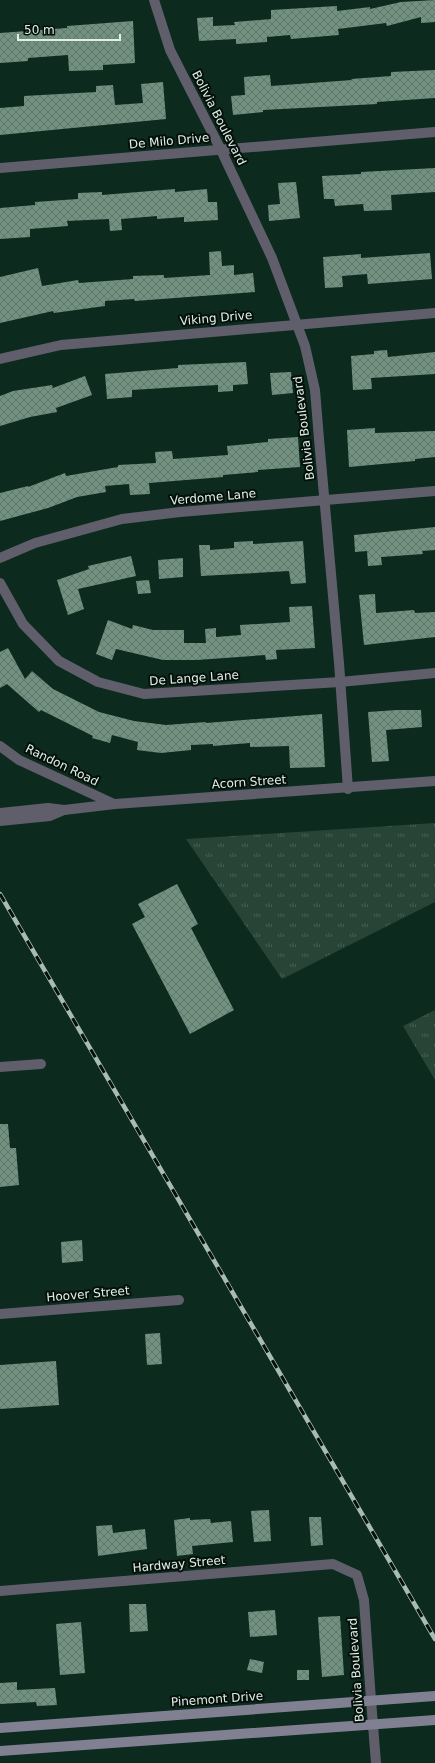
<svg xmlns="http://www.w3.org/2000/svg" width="435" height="1763" viewBox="0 0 435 1763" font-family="'DejaVu Sans',sans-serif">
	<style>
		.grass { fill: url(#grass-tufts) }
		.building { fill: url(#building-cross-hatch) }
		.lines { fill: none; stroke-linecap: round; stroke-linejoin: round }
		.minor { stroke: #5f5e6a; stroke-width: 10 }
		.tertiary { stroke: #5f5e6a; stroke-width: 10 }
		.secondary { stroke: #817f92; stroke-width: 10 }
		.rail-casing { stroke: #a8bcb3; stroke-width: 4.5 }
		.rail { stroke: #05100b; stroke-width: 3; stroke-dasharray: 9; stroke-linecap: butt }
		.labels { text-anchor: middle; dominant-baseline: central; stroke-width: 4; stroke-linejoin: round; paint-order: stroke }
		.street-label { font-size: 12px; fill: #dff0e7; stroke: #05100b }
	</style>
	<defs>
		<pattern id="grass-tufts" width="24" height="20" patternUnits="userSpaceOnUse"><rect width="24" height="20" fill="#274437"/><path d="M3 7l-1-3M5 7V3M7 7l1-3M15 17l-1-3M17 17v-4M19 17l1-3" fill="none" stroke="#465f54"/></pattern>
		<pattern id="building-cross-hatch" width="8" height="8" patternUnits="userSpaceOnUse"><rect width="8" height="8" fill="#729181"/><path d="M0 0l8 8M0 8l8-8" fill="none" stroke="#62776c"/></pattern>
	</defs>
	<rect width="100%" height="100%" fill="#0c2a1e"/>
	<g class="grass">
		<path d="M435 823V902L282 979 186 839Z"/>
		<path d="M435 1010V1080L403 1026Z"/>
	</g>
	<g class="building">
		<path d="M435 0V22L421 23V17L387 26 386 23 338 29 339 35 291 39 290 35 267 37V42L236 44V39L199 41 197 18 213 17V26L235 25 234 22 271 19V10L337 6V11L370 7V9L401 2Z"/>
		<path d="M133 21 135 63 103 65V70L69 71 68 55 28 58V61L0 63V33L67 28V26Z"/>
		<path d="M435 70V98L377 102V104L263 110V112L233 115 231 96 245 95 244 77 270 75 271 86 352 80 351 79 391 76V72Z"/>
		<path d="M163 82 166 119 0 135V108L24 106V96L96 92V86L113 85 115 105 143 103 141 84Z"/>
		<path d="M435 168V192L391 195 392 210 364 211 363 204 335 206 334 199H324L322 176 361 174V172Z"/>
		<path d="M296 182 300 218 269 221 268 205 280 204 278 183Z"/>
		<path d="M175 189V192L207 189 208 202H217L218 220 184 222V217L157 219V216L121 219 122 230 110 231 109 219 67 221 68 226 30 229V237L0 239V208L35 205V202L78 199V193L102 192V195Z"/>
		<path d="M221 251 222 266 234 265V275L253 273 255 292 135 301 134 299 105 301V306L54 313 53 311 0 323V277L38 268 42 286 78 280 79 283 133 279V276L164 275V278L210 275 209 252Z"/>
		<path d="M430 253 432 279 368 284 367 274 342 276 343 287 325 288 323 257 361 254V258Z"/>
		<path d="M387 350 388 357 435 352V374L371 378 372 389 353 390 351 356 374 354V351Z"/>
		<path d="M246 362 248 384 233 385V391L218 392V385L180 387 132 390V397L107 399 105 374 178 368V365Z"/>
		<path d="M291 372 293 393 272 395 270 373Z"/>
		<path d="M85 376 92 395 56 408 57 412 30 417 0 426V396L13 391 52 385 53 388Z"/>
		<path d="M375 428V433L435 431V457L415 459V461L349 467 347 430Z"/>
		<path d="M298 437 300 467 258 470V472L223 475V477L149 483 150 494 130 495 129 484 105 486 106 492 77 497 48 508 0 521V493L28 486V487L65 473 66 476 118 467V465L156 463 155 452 172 451 173 459 228 455 227 446 268 442V439Z"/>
		<path d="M435 527V550L422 551 423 554 381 557 382 565 368 566 367 551 355 552 354 535Z"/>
		<path d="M253 541V544L303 541 306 583 291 584 289 571 201 576 199 545H210V550L234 548V542Z"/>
		<path d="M131 556 136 576 78 589 84 609 68 615 57 580 89 569 88 566Z"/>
		<path d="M183 558V577L159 579 158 560Z"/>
		<path d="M149 580 151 593 138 594 136 581Z"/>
		<path d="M375 594 376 613 414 610 415 613 435 612V637L364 645 359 595Z"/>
		<path d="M312 606 315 648 276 650 277 659 266 660 265 655 197 660H163L116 649 112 660 96 654 108 620 132 629 133 625 153 630H184V643H206L205 629 216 628V637L241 635 240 625 290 622 289 607Z"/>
		<path d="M8 648 25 679 32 671 53 689 99 712 134 721 166 725 206 722V723L322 714 325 767 290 768 289 746 250 747V743L213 746V744L191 745V750L161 753 137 750 138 742 112 735 110 743 92 738 93 736 41 710 39 712 7 684 0 688V652Z"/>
		<path d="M397 710H421L422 727 386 730 389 761 372 762 368 712Z"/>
		<path d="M177 884 198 924 191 928 234 1010 190 1034 132 924 145 917 138 904Z"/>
		<path d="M0 1124H8L10 1148H16L19 1185 0 1187Z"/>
		<path d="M82 1240 83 1261 62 1263 61 1242Z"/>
		<path d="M160 1333 162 1364 147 1365 145 1334Z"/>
		<path d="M56 1361 59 1405 0 1409V1365Z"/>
		<path d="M269 1510 271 1541 254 1542 251 1511Z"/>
		<path d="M309 1517H321L323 1545 311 1546Z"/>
		<path d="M190 1518V1520L210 1519 211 1523 231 1521 233 1542 192 1546 193 1554 177 1556 174 1520Z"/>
		<path d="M112 1525 113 1533 145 1529 147 1549 98 1556 96 1526Z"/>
		<path d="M129 1604H146L148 1631 130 1632Z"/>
		<path d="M275 1610 277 1635 250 1637 248 1612Z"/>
		<path d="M340 1616 344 1675 322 1677 318 1617Z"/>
		<path d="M81 1622 85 1673 60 1675 56 1624Z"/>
		<path d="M250 1659 264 1662 262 1673 247 1670Z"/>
		<rect x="297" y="1670" width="12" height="10"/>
		<path d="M17 1682V1690L55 1688 57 1705 37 1706 36 1702 0 1704V1683Z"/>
	</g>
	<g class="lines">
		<g class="minor">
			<path d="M154 0 170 50 221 150 272 258 305 346 315 390 319 439 339 663 348 789"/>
			<path d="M0 168 435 132"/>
			<path d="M0 359 61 345 435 313"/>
			<path d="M0 558 35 543 122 519 180 512 435 491"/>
			<path d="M0 583 23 624 59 661 98 682 144 694 340 682 435 673"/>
			<path d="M0 1067 41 1064"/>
			<path d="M0 1314 179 1300"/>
			<path d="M0 1591 333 1564 357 1575 364 1600 371 1700"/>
		</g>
		<g class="tertiary">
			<path d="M0 746 19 760 114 804"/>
			<path d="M0 813 48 808 64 810 115 804 435 781"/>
			<path d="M0 821 50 816 64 810"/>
			<path d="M371 1700 376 1763"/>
		</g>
		<g class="secondary">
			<path d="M0 1728 435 1696"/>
			<path d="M0 1751 435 1720"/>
		</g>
		<g class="rail-casing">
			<path id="rail" d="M0 894 435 1639"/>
		</g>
		<use href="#rail" class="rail"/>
	</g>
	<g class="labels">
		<g class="street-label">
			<text transform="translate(219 118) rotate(63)">Bolivia Boulevard</text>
			<text transform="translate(169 141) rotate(-5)">De Milo Drive</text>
			<text transform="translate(216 318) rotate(-5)">Viking Drive</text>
			<text transform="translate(304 428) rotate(-97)">Bolivia Boulevard</text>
			<text transform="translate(213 497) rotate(-5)">Verdome Lane</text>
			<text transform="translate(194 678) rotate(-4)">De Lange Lane</text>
			<text transform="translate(62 765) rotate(26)">Randon Road</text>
			<text transform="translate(249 782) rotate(-4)">Acorn Street</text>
			<text transform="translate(88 1294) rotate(-5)">Hoover Street</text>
			<text transform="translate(179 1564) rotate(-5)">Hardway Street</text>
			<text transform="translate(356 1670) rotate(-94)">Bolivia Boulevard</text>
			<text transform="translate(217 1699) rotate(-4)">Pinemont Drive</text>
		</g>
	</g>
	<path d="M18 34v6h102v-6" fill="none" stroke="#dff0e7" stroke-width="2"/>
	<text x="24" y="34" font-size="12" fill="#dff0e7" stroke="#05100b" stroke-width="3" paint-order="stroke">50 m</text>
</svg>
